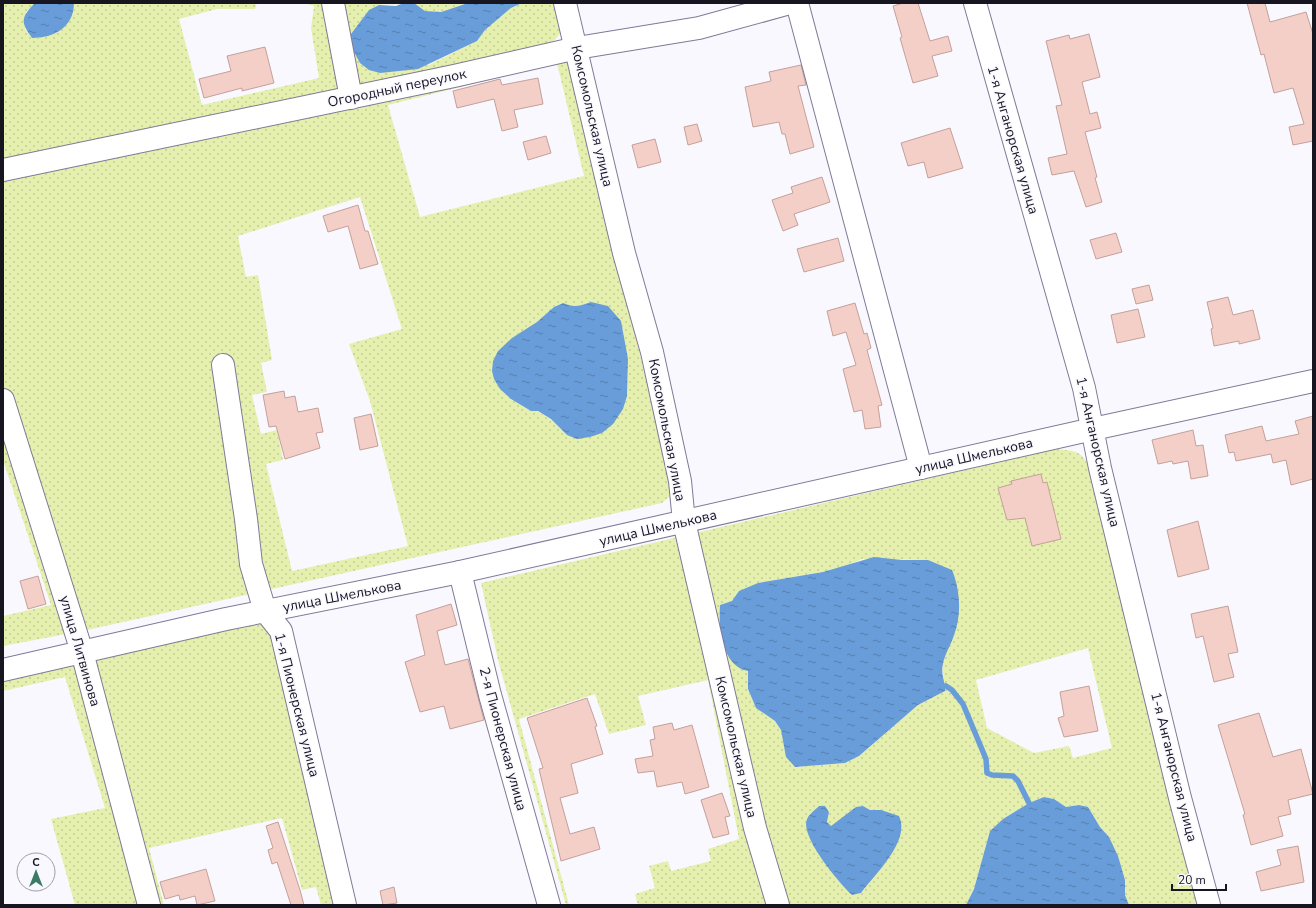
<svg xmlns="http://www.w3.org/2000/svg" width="1316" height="908" viewBox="0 0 1316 908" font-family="'Nunito Sans',sans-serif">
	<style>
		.grass { fill: url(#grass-dots); fill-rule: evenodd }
		.water { fill: url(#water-ripples) }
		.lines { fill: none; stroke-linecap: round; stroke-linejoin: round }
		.stream { stroke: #689dd9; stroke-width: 5.5 }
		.building { fill: #f3cfc8; stroke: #c4a09a }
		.minor-casing { stroke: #807a97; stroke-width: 24 }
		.minor { stroke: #fff; stroke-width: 22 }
		.labels { text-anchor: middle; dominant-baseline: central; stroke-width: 3; stroke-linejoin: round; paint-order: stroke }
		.street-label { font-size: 14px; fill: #171520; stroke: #f9f8ff }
	</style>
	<defs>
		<pattern id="grass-dots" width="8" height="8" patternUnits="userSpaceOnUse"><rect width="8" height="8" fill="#e5f0ae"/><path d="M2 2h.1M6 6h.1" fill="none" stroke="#c4cd95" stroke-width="1.8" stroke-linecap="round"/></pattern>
		<pattern id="water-ripples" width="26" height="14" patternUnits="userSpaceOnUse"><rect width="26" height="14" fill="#689dd9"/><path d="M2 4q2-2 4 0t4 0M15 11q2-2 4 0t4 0" fill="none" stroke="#557fb0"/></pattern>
	</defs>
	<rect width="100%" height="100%" fill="#f9f8ff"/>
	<g class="grass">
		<path d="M3 3H35L26 12 25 29 32 38H39L73 14 74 3H257L255 9H217L179 19 202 105 319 78 311 28 314 6 304 3H404C395 6 387 3 379 5 365 10 360 24 351 34L429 65 477 41 485 30 511 8 522 3H558L562 31 555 40 546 44 399 77 3 159Z"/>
		<path d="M414 3H468L441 12 425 11Z"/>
		<path d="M567 56 672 486 669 497 662 503 87 630 3 646V616L51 605 3 460V181ZM557 63 584 176 420 217 388 105ZM360 197 402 329 349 344 370 401 408 546 292 571 266 464 283 460 277 430 261 434 252 395 267 392 261 363 272 360 258 275 246 277 238 236ZM591 302 623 330 622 337 628 359 627 396 567 435 551 419 537 411H531L511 399 537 322 554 307 562 303C573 308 580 306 591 302Z"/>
		<path d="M1055 449C1077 451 1081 450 1091 470L1198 905H1129L1125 895V880L1109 837 1100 827 1088 807 1079 805 1066 807 1054 799 1044 797 1029 803 1003 819 990 831 974 889 966 905H638L635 894 655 888 649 866 668 861 671 871 711 861 708 849 739 839 708 680 638 696 646 725 609 734 595 694 519 719 569 905H566L498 660 481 583ZM862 559 928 560 958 597 942 665 945 691 918 705 859 756 845 763 795 767 784 741 781 730 775 721 756 708 748 689V671L725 646 719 617 720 605 732 601 758 583 823 572 849 565ZM1088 648 1112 748 1073 758 1069 746 1034 753 987 728 976 680ZM825 806 829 812 827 822 831 827 845 816 863 806 870 810H881L876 874 861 893 852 895 808 833Z"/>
		<path d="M260 622 270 630 337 905H321L316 887 302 890 282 818 149 848 164 905H75L51 819 105 808 65 677 3 691V678Z"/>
	</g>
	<g class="water">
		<path d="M35 3H74C74 27 54 38 32 38 20 22 21 17 35 3Z"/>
		<path d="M404 3H414L425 11 441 12 468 3H522L511 8 485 30 477 41 418 69 380 73 369 70 360 63 354 52 350 41 351 34 369 10 379 5 396 6Z"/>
		<path d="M591 302 608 306 621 321 628 359 627 396 623 409 613 424 602 433 590 437 577 439 567 435 551 419 538 411H531L511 399 500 389 494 379 492 371 493 361 498 351 512 338 537 322 554 307 563 303C574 308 580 306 591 302Z"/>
		<path d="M874 557 902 560H928L952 570C960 589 962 615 954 635 951 645 945 653 943 664 940 674 946 682 945 691L918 705 859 756 845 763 795 767 786 757 781 730 775 721 756 708 748 689V671C722 667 718 626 720 605L732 601 739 591 758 583 823 572Z"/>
		<path d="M1044 797 1054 799 1066 807 1079 805 1088 807 1100 827 1109 837 1118 856 1125 880V895L1129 905H966L974 889 990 831 1003 819 1029 803Z"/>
		<path d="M819 806H825L829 812 827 822 831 826 856 807 863 806 870 810H881L899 816C911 841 875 874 861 893L852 895C838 882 806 843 806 824 806 816 814 811 819 806Z"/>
	</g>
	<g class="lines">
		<path class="stream" d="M946 686 952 690 963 704 986 759 987 773 992 775 1013 776 1018 781 1029 803"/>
	</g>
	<g class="building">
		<path d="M903 3H918L930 41 948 36 952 51 932 56 938 76 913 83 900 38 902 37 893 6Z"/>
		<path d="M1247 3H1265L1270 22 1306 12 1313 34V141L1293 145 1289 127 1304 124 1293 88 1274 93 1264 54 1261 55Z"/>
		<path d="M1089 34 1100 77 1082 82 1090 114 1097 112 1101 128 1085 132 1097 177 1095 178 1102 202 1086 207 1074 171 1052 175 1048 158 1067 154 1056 106 1062 105 1046 41 1069 35 1070 39Z"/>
		<path d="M265 47 274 83 242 91V88L204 98 199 79 231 71 227 56Z"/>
		<path d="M801 65 806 85 798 86 814 147 790 154 785 134H782L779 122 753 127 745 87 771 81 769 72Z"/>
		<path d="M538 78 543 104 514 110 518 127 502 131 494 99 457 108 453 91 500 79 502 85Z"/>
		<path d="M697 124 702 141 688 145 684 127Z"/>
		<path d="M950 128 963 168 928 178 924 162 908 166 901 143Z"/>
		<path d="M546 136 551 153 528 160 523 142Z"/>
		<path d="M655 139 661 162 638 168 632 145Z"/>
		<path d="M822 177 830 202 794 214 798 225 783 231 772 200 793 193 791 187Z"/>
		<path d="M358 205 365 231H368L378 264 360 269 348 226 328 232 323 216Z"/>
		<path d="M1116 233 1122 252 1096 259 1090 240Z"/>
		<path d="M838 238 844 261 804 272 797 249Z"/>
		<path d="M1149 285 1153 300 1136 304 1132 289Z"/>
		<path d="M1228 297 1233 315 1253 310 1260 339 1239 344V341L1214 346 1211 329 1213 328 1207 302Z"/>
		<path d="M855 303 864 334 867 333 871 348 867 350 882 405 878 406 881 427 865 429 862 410 854 412 843 369 856 365 846 332 833 336 827 311Z"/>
		<path d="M1138 309 1145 337 1117 343 1111 315Z"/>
		<path d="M284 391 285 398 295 396 298 412 318 408 323 432 316 433 320 448 285 459 276 426 269 427 263 395Z"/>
		<path d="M371 414 378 446 360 450 354 418Z"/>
		<path d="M1313 416V479L1291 485 1286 460 1273 463 1271 454 1236 461 1234 452 1229 453 1225 435 1262 426 1266 441 1299 434 1295 421Z"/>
		<path d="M1193 430 1196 446 1203 445 1208 476 1191 479 1188 461 1173 464 1172 461 1158 464 1152 440Z"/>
		<path d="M1041 474 1043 483 1047 482 1061 539 1032 546 1025 518 1007 520 998 488 1012 484 1011 481Z"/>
		<path d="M1198 521 1209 569 1178 577 1167 530Z"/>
		<path d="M38 576 46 604 28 609 20 581Z"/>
		<path d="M451 604 457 625 437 631 445 665 468 659 484 720 450 729 444 706 420 712 405 662 425 655 416 615Z"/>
		<path d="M1228 606 1238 652 1228 654 1234 677 1214 682 1203 636 1196 638 1191 614Z"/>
		<path d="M1089 686 1098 731 1064 737 1058 718 1064 716 1060 692Z"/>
		<path d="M587 698 597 726 595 727 603 754 571 764 578 793 560 798 570 834 594 827 600 849 561 861 539 769 543 768 527 718Z"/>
		<path d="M1259 713 1273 757 1301 749 1313 794 1288 800 1291 814 1278 817 1283 836 1251 845 1243 815 1245 814 1218 725Z"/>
		<path d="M672 723 674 730 692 725 709 787 685 794 682 782 657 787 654 771 638 773 635 759 653 756 650 740 655 739 653 727Z"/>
		<path d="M722 793 730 816 725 817 729 834 713 838 701 800Z"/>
		<path d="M278 822 300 890 304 905H291L277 862 272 864 268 850 273 848 266 826Z"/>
		<path d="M1298 846 1304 882 1261 891 1256 872 1281 865 1277 850Z"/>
		<path d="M206 869 215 901 197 905 195 896 180 900 179 895 165 899 160 882Z"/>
		<path d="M394 887 397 903 383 905 380 891Z"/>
	</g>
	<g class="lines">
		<g class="minor-casing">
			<g id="minor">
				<path d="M333 3 351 98"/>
				<path d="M565 3 624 253 652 352 680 481 684 522 755 828 778 905"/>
				<path d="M797 3 921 468"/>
				<path d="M975 3 1084 388 1100 468 1180 798 1209 905"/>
				<path d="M3 170 454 76 577 48 699 28 790 3"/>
				<path d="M223 365 246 519 251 564 265 611 281 631 345 905"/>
				<path d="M3 400 82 652 149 905"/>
				<path d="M460 572 490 695 549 905"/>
				<path d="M3 670 226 619 460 572 1093 429 1313 381"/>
			</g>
		</g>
		<use href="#minor" class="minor"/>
	</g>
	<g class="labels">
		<g class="street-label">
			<text transform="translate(397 88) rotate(-12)">Огородный переулок</text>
			<text transform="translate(592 116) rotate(77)">Комсомольская улица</text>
			<text transform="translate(1013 140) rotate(74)">1-я Анганорская улица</text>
			<text transform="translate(667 430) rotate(79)">Комсомольская улица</text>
			<text transform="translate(1098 452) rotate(77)">1-я Анганорская улица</text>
			<text transform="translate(974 456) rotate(-13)">улица Шмелькова</text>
			<text transform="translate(658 528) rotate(-13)">улица Шмелькова</text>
			<text transform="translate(342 596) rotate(-11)">улица Шмелькова</text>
			<text transform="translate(80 651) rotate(74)">улица Литвинова</text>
			<text transform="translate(297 705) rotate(76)">1-я Пионерская улица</text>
			<text transform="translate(503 739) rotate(75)">2-я Пионерская улица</text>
			<text transform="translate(736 747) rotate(77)">Комсомольская улица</text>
			<text transform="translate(1174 767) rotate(76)">1-я Анганорская улица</text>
		</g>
	</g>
	<rect width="1316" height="908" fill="none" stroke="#171520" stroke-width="8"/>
	<g transform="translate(36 872)"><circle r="19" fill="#f9f8ff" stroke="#9f9da6"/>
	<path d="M0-3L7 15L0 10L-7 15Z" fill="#3d7a65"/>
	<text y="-6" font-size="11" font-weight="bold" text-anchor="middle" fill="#171520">С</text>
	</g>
	<path d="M1172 884v6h54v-6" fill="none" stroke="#171520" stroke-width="2"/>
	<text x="1178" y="884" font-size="12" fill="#171520" stroke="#f9f8ff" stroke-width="3" paint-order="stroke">20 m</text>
</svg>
